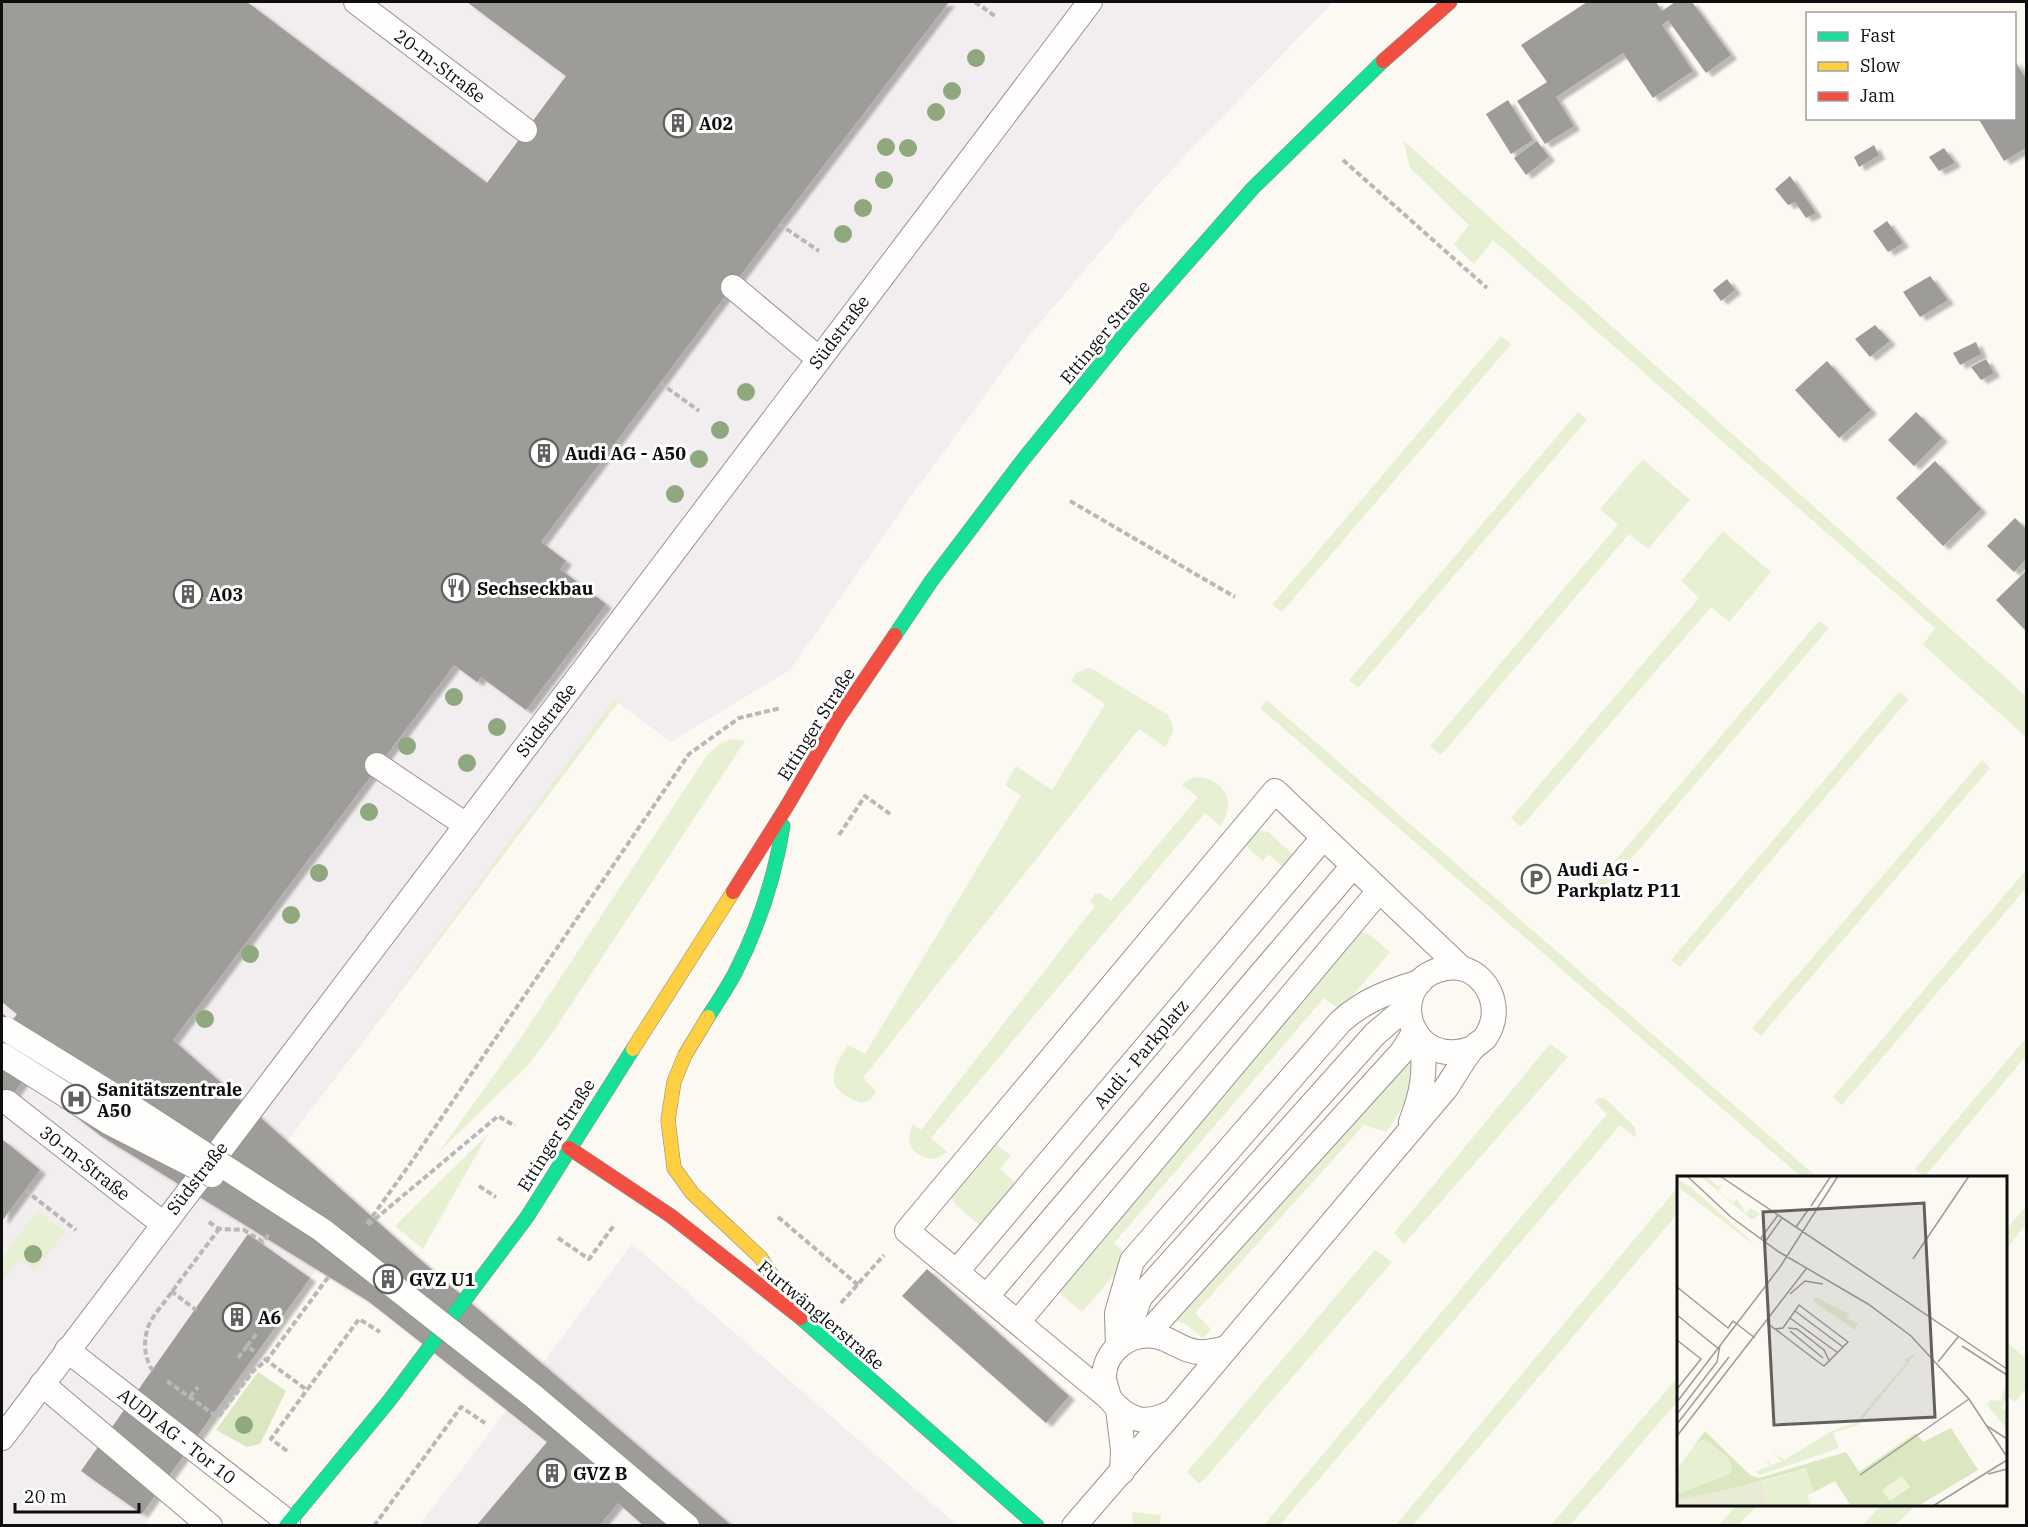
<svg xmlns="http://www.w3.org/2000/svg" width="2028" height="1527" viewBox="0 0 2028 1527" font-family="'IBM Plex Serif',serif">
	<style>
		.industrial { fill: #f2edef }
		.green { fill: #e8f0d3 }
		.forest { fill: #dae7c1 }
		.building { fill: #9e9c98; filter: url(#shadow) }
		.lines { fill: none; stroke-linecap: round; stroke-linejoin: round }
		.lane-casing { stroke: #959491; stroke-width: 26 }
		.fast-casing { stroke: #8c8a87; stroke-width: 15 }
		.slow-casing { stroke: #8c8a87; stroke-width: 15 }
		.jam-casing { stroke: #8c8a87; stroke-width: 15 }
		.path { stroke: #b8b8b6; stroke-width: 4; stroke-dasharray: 6 3; stroke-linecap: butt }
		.lane { stroke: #fffefd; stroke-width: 24 }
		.fast { stroke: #16e098; stroke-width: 14 }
		.slow { stroke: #ffcf43; stroke-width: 14 }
		.jam { stroke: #f24e42; stroke-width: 14 }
		.lane-bridge-casing { stroke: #959491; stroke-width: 26; stroke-linecap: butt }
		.lane-bridge { stroke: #fffefd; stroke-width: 24 }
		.tree { fill: #8fa87e }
		.labels { text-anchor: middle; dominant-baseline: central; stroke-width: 6; stroke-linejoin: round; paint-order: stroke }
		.street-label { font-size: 18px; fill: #0e0e0e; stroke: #fff }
		.poi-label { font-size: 18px; font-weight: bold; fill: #0e0e0e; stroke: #fff; text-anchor: start }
		.inset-road { fill: none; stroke: #9d9b97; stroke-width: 1.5 }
		.view { fill: #61605e; fill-opacity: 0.15; stroke: #61605e; stroke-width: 3 }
		.inset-edge { fill: none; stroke: #0e0e0e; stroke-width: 3 }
	</style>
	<defs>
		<filter id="shadow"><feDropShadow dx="6" dy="4" stdDeviation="1.5" flood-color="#0004"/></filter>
	</defs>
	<rect width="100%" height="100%" fill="#fcf9f2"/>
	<g class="industrial">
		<path d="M2 2H1333L1159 183 1028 337 917 488 790 670 671 742 618 703 233 1213 318 1268 142 1514 150 1525 2 1526Z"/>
		<path d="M632 1244 957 1525 419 1526Z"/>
	</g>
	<g class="green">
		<path d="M1403 140 2026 696V737L1923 645 1935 628 1493 240 1474 264 1454 245 1469 225 1410 168Z"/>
		<path d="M1501 336 1511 344 1282 612 1272 605Z"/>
		<path d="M1578 412 1587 420 1358 688 1349 680Z"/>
		<path d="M1643 459 1690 500 1648 549 1629 534 1441 755 1430 746 1618 525 1600 509Z"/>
		<path d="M1723 531 1771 572 1729 622 1711 607 1521 827 1511 818 1699 598 1681 581Z"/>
		<path d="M1819 621 1829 628 1599 896 1591 889Z"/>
		<path d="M1088 668 1094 670 1168 715 1173 725V732L1165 747 1139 729 863 1078 876 1091 870 1100 861 1103C822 1089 831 1072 848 1045L865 1054 1021 796 1005 785 1016 766 1052 790 1105 704 1071 681 1076 673Z"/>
		<path d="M1899 692 1909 699 1680 967 1671 960Z"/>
		<path d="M615 698 618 703 305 1118Z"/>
		<path d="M1267 700 1817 1177H1801L1260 708Z"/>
		<path d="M732 739 745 741 551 1035 527 1066 438 1153 518 1042 708 754 719 744Z"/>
		<path d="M1982 760 1990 768 1761 1036 1752 1028Z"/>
		<path d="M1196 777C1224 777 1238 804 1220 826L1205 813 931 1138 948 1152 935 1159C914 1158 903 1144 913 1124L921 1130 1095 906 1090 901 1095 894 1100 893 1111 901 1198 797 1182 785 1188 780Z"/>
		<path d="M1257 829 1268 832 1298 859 1287 871 1269 854 1263 861 1240 841Z"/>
		<path d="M2026 870V888L1842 1105 1833 1097Z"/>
		<path d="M1361 932 1370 935 1390 952 1340 1010 1324 998 1114 1243 1130 1257 1082 1312 1053 1288 1356 933Z"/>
		<path d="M2026 1038V1056L1924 1177 1915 1169Z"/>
		<path d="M1550 1044 1568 1057 1404 1244 1394 1233Z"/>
		<path d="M1407 1060 1410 1063C1415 1088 1401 1113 1386 1132L1364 1125 1195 1313 1211 1329 1203 1338 1184 1323 1168 1319Z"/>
		<path d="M1599 1098H1605L1635 1127 1636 1135 1635 1137 1620 1125 1280 1525H1264L1607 1114 1594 1102Z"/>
		<path d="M488 1134 423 1249 395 1226Z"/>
		<path d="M991 1140 1011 1156 1000 1169 1020 1187 982 1227 955 1204 950 1195Z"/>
		<path d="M1678 1187V1213L1413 1525H1396Z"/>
		<path d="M2026 1206V1224L2007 1248 2006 1230Z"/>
		<path d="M37 1211 65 1232 35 1271 19 1259 2 1282V1258Z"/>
		<path d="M1375 1250 1392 1262 1200 1484 1187 1472Z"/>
		<path d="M2006 1341 2026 1359V1388L2015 1402 2006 1394Z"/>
		<path d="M1678 1377V1401L1570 1525H1551Z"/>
		<path d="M1737 1505H1757L1738 1525H1719Z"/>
		<path d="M1881 1505V1504L1916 1505 1895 1525H1863Z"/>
		<path d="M1132 1512 1161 1515 1160 1525H1133Z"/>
	</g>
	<path class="forest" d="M258 1372 286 1391 260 1444 247 1447 216 1430Z"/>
	<g class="building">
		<path d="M2 2H247L487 183 566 76 467 2H949L779 224 541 542 566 561 560 569 606 604 526 710 481 677 477 682 454 665 173 1040 417 1257 732 1526H644L618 1503 599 1526H476L547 1442 368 1301 101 1136 25 1078 2 1110V1013L12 1021 17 1014 2 1002Z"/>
		<path d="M1587 2H1656L1662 11 1675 2H1692L1731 55 1706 73 1668 20 1662 25 1693 71 1653 98 1623 53 1556 97 1574 126 1545 144 1517 101 1547 82 1521 45Z"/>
		<path d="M2014 59 2026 79V148L2004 161 1978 118H2014Z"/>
		<path d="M1508 100 1533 140 1511 154 1486 114Z"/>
		<path d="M1537 141 1549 157 1526 175 1514 158Z"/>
		<path d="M1874 145 1879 155 1859 167 1854 157Z"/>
		<path d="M1944 148 1955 163 1939 171 1929 157Z"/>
		<path d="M1790 176 1816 213 1806 218 1795 202 1788 205 1775 189Z"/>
		<path d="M1887 221 1903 243 1888 252 1873 231Z"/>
		<path d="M1930 276 1948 300 1920 317 1903 292Z"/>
		<path d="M1727 279 1735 290 1721 301 1713 290Z"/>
		<path d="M1875 325 1890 341 1870 357 1855 339Z"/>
		<path d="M1976 342 1981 354 1960 365 1953 353Z"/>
		<path d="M1986 359 1994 373 1981 380 1971 367Z"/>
		<path d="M1827 361 1871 410 1839 438 1795 390Z"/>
		<path d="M1916 412 1942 438 1914 466 1888 440Z"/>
		<path d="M1935 461 1981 509 1943 546 1896 498Z"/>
		<path d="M2015 518 2026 529V559L2014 572 1987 546Z"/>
		<path d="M2026 571V631L1996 600Z"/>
		<path d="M2 1139 40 1170 2 1221Z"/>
		<path d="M248 1234 310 1278 142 1514 81 1471Z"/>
		<path d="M927 1269 1069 1396 1046 1423 902 1296Z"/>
	</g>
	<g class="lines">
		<g class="lane-casing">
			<g id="lane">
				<path d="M356 2 525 130"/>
				<path d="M733 287 819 359"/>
				<path d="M377 765 466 825"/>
				<path d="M7 1102 162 1223"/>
				<path d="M1411 1122C1422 1094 1426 1073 1422 1042"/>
				<path d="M957 1271 1323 838"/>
				<path d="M987 1296 1353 866"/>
				<path d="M1018 1322 1379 891"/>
				<path d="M1146 1335 1402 1052 1415 1031"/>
				<path d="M1131 1338 1132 1320 1140 1297 1375 1034 1409 1005"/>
				<path d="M1118 1347 1117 1313 1132 1261 1340 1022C1364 1000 1390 991 1420 982"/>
				<path d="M67 1350 288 1522"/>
				<path d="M42 1384 210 1526"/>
				<path d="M1109 1398C1108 1392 1105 1385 1104 1379 1103 1350 1132 1330 1159 1337 1172 1340 1183 1351 1198 1352 1207 1353 1217 1350 1226 1348"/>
				<path d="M1118 1409 1123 1450 1122 1472"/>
				<path d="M1172 1412C1145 1426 1128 1421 1109 1398L907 1231 1275 791 1461 968"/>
				<path d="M2 1438 1090 2"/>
				<path d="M1074 1526 1183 1400 1446 1088C1454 1076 1462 1062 1471 1050 1475 1045 1481 1042 1485 1038 1499 1018 1496 992 1477 976 1466 967 1451 966 1438 970 1385 988 1410 1072 1473 1048"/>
			</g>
		</g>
		<g class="fast-casing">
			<g id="fast">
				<path d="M895 635 932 580 1022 461 1128 330 1253 188 1383 61"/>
				<path d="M708 1017C717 1003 727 988 735 973 758 928 775 876 783 826"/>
				<path d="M801 1318 1037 1526"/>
				<path d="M286 1526 389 1401 527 1217 633 1049"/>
			</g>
		</g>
		<g class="slow-casing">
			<g id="slow">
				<path d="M708 1017 685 1055 674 1082 668 1120 674 1168 692 1193 761 1258 781 1290"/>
				<path d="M633 1049 733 892"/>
			</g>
		</g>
		<g class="jam-casing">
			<g id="jam">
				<path d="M1383 61 1450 2"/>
				<path d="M733 892 787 806 838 719 895 635"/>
				<path d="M569 1148 671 1216 801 1318"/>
			</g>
		</g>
		<g class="path">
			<path d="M975 2 995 16"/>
			<path d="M1343 160 1487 288"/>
			<path d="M779 224 819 251"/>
			<path d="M660 383 699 411"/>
			<path d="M1070 501 1235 597"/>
			<path d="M839 835 865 796 890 814"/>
			<path d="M479 1186 496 1197"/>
			<path d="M25 1190 76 1230"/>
			<path d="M778 1217 858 1285"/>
			<path d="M209 1222 219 1229 244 1230 263 1242 269 1234"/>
			<path d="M367 1224 410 1164 689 754 739 718 781 708"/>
			<path d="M368 1225 498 1116 515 1126"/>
			<path d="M558 1238 589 1259 615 1224"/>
			<path d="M171 1291 196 1310"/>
			<path d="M841 1303 884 1255"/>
			<path d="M247 1346 257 1333"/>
			<path d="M238 1358 247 1346 307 1390"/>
			<path d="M153 1371C144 1358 143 1342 148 1327 152 1317 160 1308 166 1300 183 1276 201 1253 219 1229"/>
			<path d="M167 1381 213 1414 219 1416 254 1370 267 1360 329 1276"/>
			<path d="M190 1397 198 1387"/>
			<path d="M287 1451 271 1439 359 1319 380 1332"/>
			<path d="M374 1526 461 1407 485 1423"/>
		</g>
		<use href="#lane" class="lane"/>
		<use href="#fast" class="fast"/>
		<use href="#slow" class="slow"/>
		<use href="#jam" class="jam"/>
		<g class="lane-bridge-casing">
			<g id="lane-bridge">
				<path d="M6 1029 126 1103 322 1230 532 1395 687 1526"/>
				<path d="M2 1055 110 1123 212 1175"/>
			</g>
		</g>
		<use href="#lane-bridge" class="lane-bridge"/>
	</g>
	<g class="tree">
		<circle cx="976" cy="58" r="9"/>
		<circle cx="952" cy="91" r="9"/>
		<circle cx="936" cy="112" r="9"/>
		<circle cx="886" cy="147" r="9"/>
		<circle cx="908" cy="148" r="9"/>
		<circle cx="884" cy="180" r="9"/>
		<circle cx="863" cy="208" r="9"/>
		<circle cx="843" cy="234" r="9"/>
		<circle cx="746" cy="392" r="9"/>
		<circle cx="720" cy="430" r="9"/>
		<circle cx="699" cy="459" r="9"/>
		<circle cx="675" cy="494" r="9"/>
		<circle cx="454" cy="697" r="9"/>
		<circle cx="497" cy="727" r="9"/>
		<circle cx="407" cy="746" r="9"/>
		<circle cx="467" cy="763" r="9"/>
		<circle cx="369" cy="812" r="9"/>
		<circle cx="319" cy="873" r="9"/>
		<circle cx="291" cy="915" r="9"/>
		<circle cx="250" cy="954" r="9"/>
		<circle cx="205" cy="1019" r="9"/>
		<circle cx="33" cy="1254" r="9"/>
		<circle cx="244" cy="1425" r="9"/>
	</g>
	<defs>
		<g id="building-ring" transform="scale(1.5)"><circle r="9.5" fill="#fff" stroke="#61605e" stroke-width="1.5"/><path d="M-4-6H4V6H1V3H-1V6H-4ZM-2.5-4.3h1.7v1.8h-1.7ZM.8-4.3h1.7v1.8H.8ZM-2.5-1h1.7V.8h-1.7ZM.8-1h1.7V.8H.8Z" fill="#61605e"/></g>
		<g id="restaurant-ring" transform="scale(1.5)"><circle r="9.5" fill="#fff" stroke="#61605e" stroke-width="1.5"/><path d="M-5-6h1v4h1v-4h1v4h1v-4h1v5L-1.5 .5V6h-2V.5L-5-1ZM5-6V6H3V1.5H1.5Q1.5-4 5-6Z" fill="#61605e"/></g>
		<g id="parking-ring" transform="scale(1.5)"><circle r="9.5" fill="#fff" stroke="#61605e" stroke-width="1.5"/><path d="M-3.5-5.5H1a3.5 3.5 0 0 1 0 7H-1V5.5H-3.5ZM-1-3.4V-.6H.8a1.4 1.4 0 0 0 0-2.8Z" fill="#61605e"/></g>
		<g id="hospital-ring" transform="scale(1.5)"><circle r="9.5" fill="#fff" stroke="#61605e" stroke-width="1.5"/><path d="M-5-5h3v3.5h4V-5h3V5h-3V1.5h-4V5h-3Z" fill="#61605e"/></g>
	</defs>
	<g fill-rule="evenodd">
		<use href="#building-ring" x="678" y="123"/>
		<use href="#building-ring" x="544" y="453"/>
		<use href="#restaurant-ring" x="456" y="588"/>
		<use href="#building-ring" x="188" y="594"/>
		<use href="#parking-ring" x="1536" y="879"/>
		<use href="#hospital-ring" x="76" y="1099"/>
		<use href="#building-ring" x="388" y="1279"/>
		<use href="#building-ring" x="237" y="1317"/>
		<use href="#building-ring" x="552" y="1473"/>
	</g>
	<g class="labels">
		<g class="street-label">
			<text transform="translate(440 66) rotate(37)">20-m-Straße</text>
			<text transform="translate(839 332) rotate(-53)">Südstraße</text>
			<text transform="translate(1105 332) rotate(-50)">Ettinger Straße</text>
			<text transform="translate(546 720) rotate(-53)">Südstraße</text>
			<text transform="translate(816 724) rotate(-58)">Ettinger Straße</text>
			<text transform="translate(1141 1054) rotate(-50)">Audi - Parkplatz</text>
			<text transform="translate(556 1135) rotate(-58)">Ettinger Straße</text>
			<text transform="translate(85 1163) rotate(38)">30-m-Straße</text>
			<text transform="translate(197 1178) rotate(-52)">Südstraße</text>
			<text transform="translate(821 1315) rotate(40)">Furtwänglerstraße</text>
			<text transform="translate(177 1436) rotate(38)">AUDI AG - Tor 10</text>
		</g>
		<g class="poi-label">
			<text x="699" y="123">A02</text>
			<text x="565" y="453">Audi AG - A50</text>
			<text x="477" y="588">Sechseckbau</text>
			<text x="209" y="594">A03</text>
			<text x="1557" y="869">Audi AG -<tspan x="1557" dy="21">Parkplatz P11</tspan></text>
			<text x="97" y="1089">Sanitätszentrale<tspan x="97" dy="21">A50</tspan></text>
			<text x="409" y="1279">GVZ U1</text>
			<text x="258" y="1317">A6</text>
			<text x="573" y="1473">GVZ B</text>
		</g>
	</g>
	<g transform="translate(1677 1176)">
		<rect width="330" height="330" fill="#fcf9f2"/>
		<path d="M23 0H29L41 10 46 8 41 15 56 26 60 23 69 37 73 32 83 38 75 44ZM0 3 14 11 70 61 77 69 0 10ZM139 121 172 138 170 142 179 147 182 144 178 154 136 125ZM240 176 181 249 156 257 162 272 83 299 71 291 78 296 93 290 86 282 95 289 105 285 93 274 107 284 155 255 178 247 230 186 227 184ZM327 213 330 220 325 232 329 235 330 253 310 229 314 224 324 225ZM28 263 51 282 55 293 53 298 0 318V293L19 267ZM129 292 137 316 130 320 135 330H90L87 305Z" fill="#e8f0d3"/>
		<path d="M274 252 301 294 241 330H174L158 305 137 316 129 292 31 320 0 324V318L53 298 55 293 51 282 28 263 19 267 28 255 73 299 82 302 169 276 182 296 239 257 246 266Z" fill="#dae7c1"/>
		<path d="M87 305 90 330H0V324Z" fill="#e9ebd7"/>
		<path d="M225 300 233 311 213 325 205 314Z" fill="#f1f4dd"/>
		<path class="inset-road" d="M10 0 54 41 102 76 191 128 234 160 292 223 330 281M43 0 330 193M134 30 154 0M119 51 131 34M84 62 101 39M88 66 105 42M236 83 292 0M0 111 51 152 56 145 78 162M113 118 128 105 146 108M118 135 166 171M0 139 43 174M113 142 161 177M90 147 106 159 140 185 147 190 171 166 122 129 106 152 98 153M111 152 120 153 147 174 153 186M113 155 146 182M0 164 24 183 0 213M285 170 330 199M261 186 281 161M0 226 103 91 161 0M0 238 40 186 43 169M0 248 52 181M310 250 330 263M0 260 129 93M311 298 330 293M183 299 292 223M256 330 330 284"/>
		<path class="view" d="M247 27 258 241 97 249 86 36Z"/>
		<rect width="330" height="330" class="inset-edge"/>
	</g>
	<rect width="2028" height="1527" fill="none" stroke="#0e0e0e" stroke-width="6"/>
	<rect x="1806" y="12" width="210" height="108" fill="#ffffff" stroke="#9f9f9f" stroke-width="1.5"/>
	<rect x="1818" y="32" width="30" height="9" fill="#16e098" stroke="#9f9f9f" stroke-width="1.5"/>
	<text x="1860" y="42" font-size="18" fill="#0e0e0e">Fast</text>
	<rect x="1818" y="62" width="30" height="9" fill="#ffcf43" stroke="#9f9f9f" stroke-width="1.5"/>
	<text x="1860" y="72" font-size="18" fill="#0e0e0e">Slow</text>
	<rect x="1818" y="92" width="30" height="9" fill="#f24e42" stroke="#9f9f9f" stroke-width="1.5"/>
	<text x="1860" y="102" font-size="18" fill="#0e0e0e">Jam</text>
	<path d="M15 1503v9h124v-9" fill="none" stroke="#0e0e0e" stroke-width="3"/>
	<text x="24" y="1503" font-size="18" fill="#0e0e0e" stroke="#ffffff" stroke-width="4.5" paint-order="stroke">20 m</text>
</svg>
